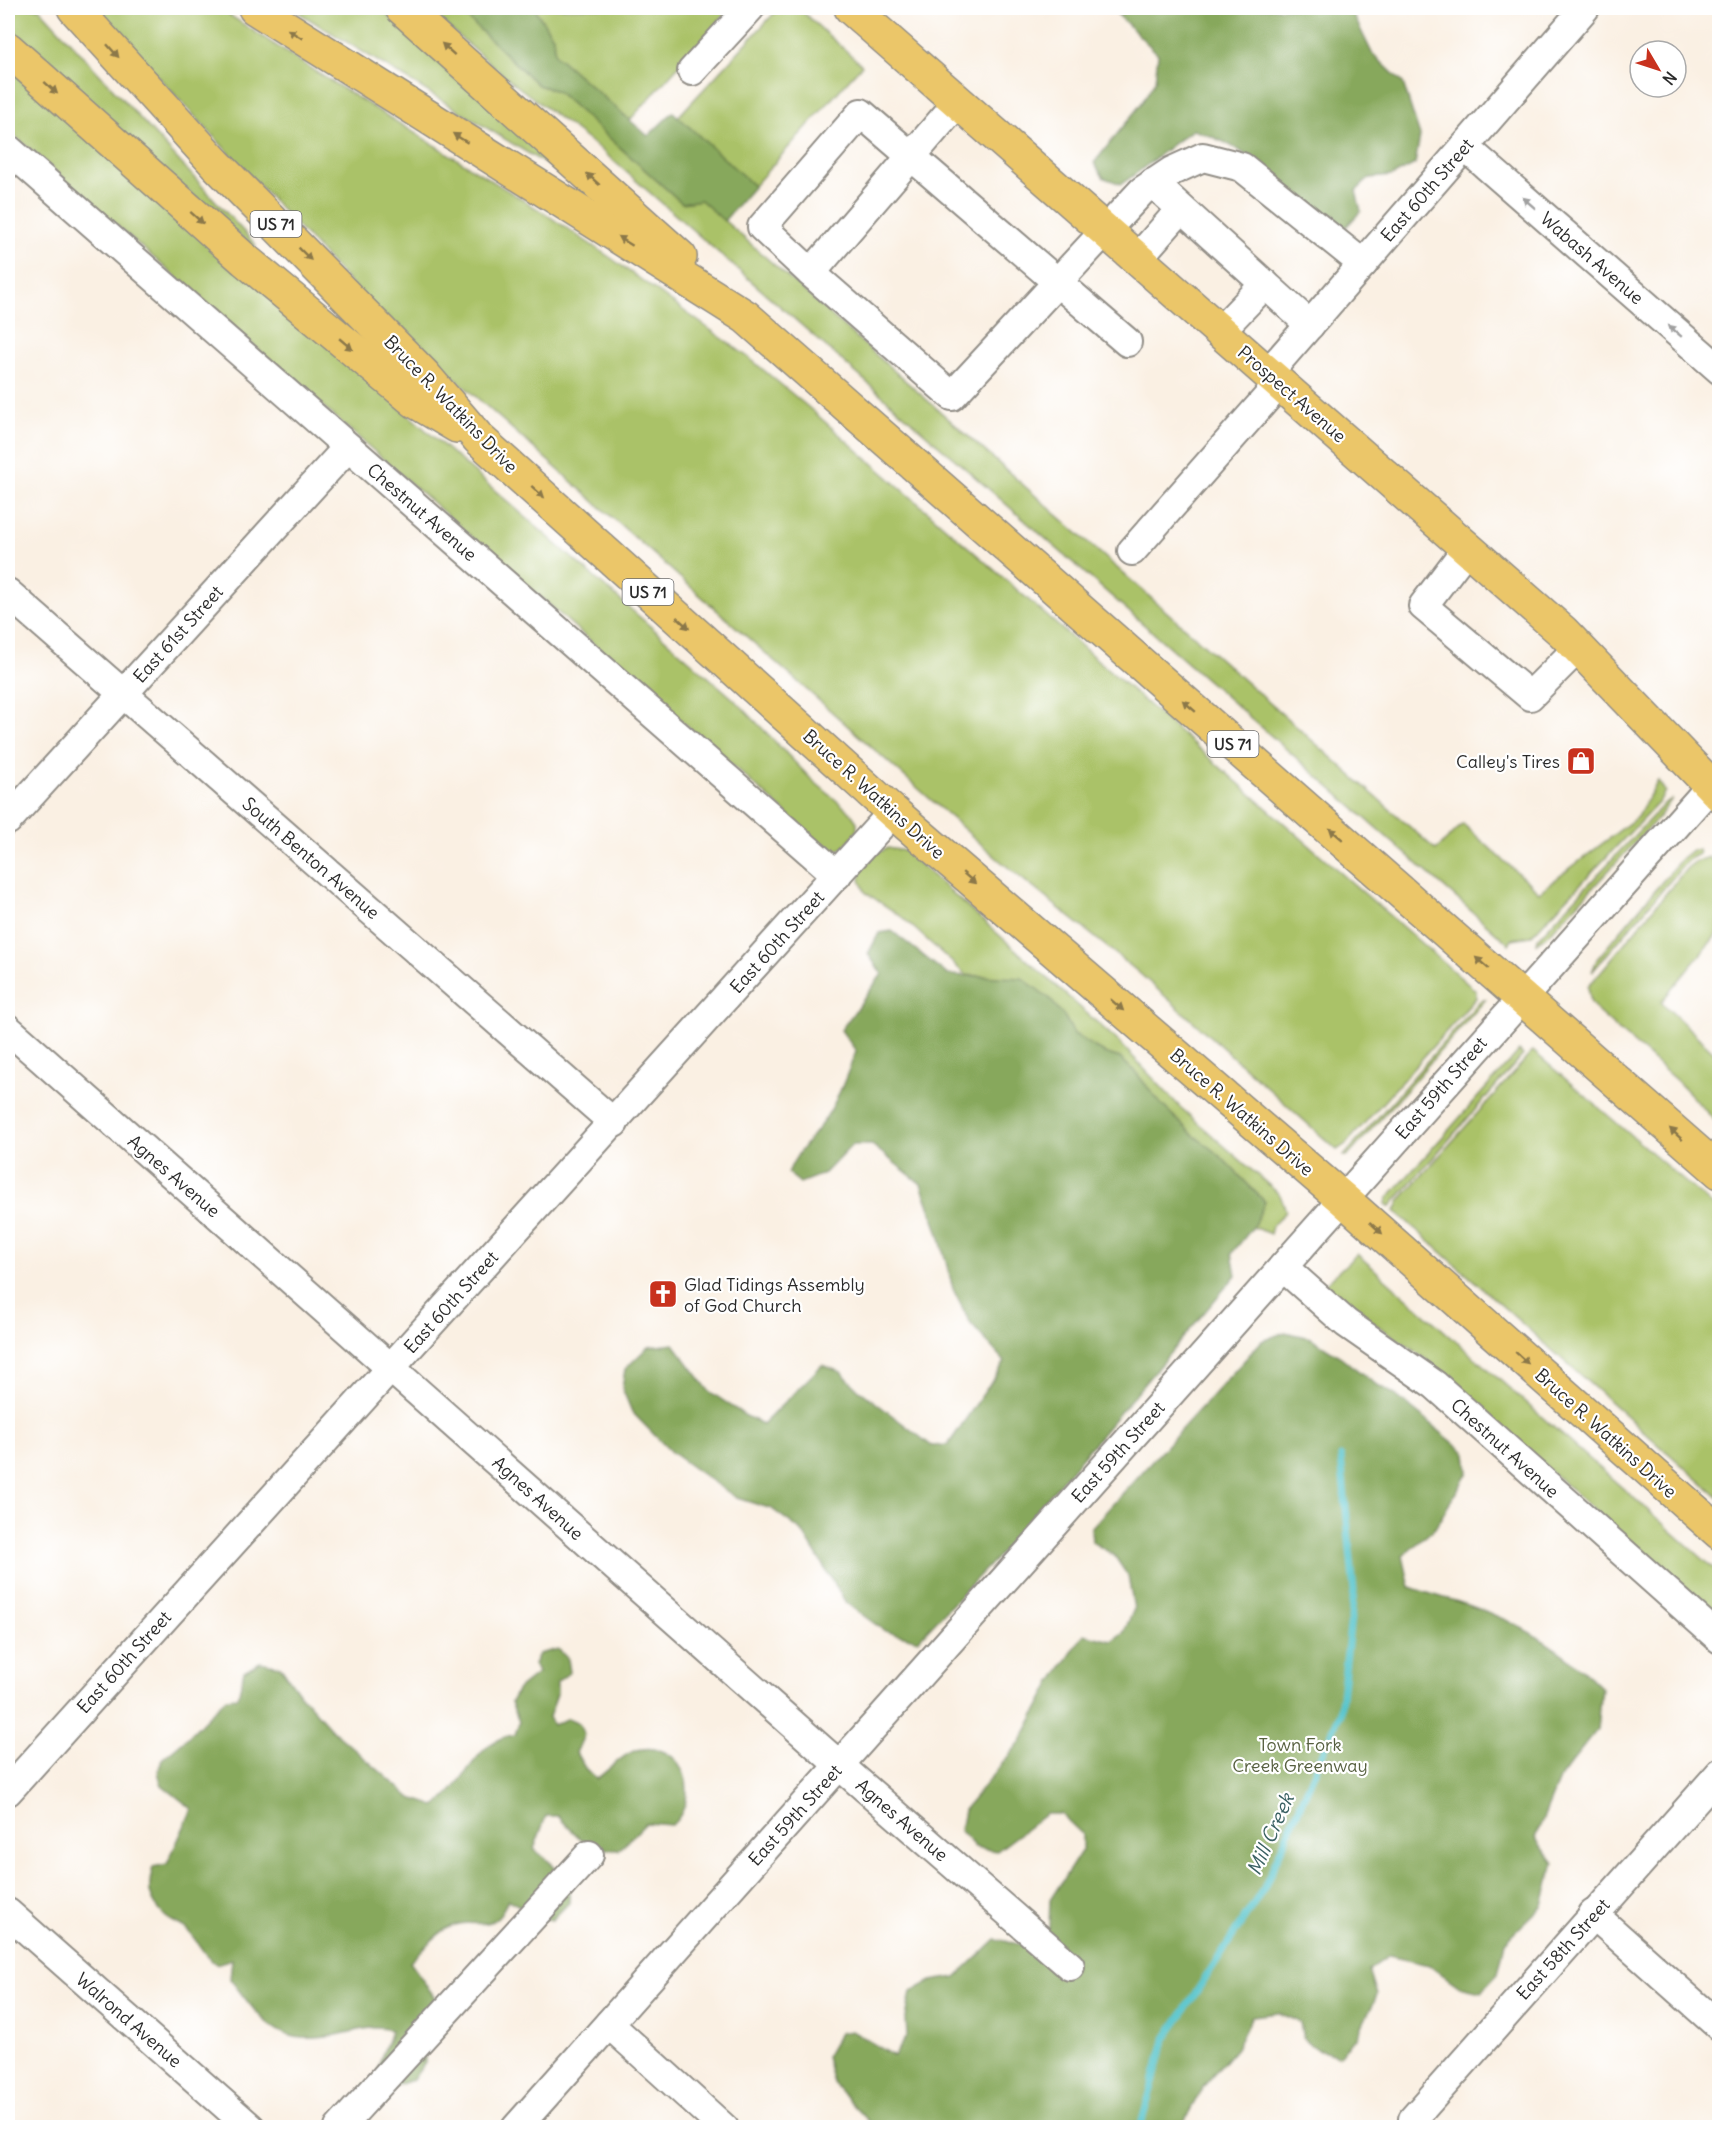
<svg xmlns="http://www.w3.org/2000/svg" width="1727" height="2135" viewBox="0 0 1727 2135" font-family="Delius,sans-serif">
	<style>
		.green { fill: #aac267; stroke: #6a7649; stroke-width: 1.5 }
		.forest { fill: #87a85c; stroke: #596a44; stroke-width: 1.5 }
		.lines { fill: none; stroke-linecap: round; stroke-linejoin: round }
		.stream { stroke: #56c4cc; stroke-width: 7 }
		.minor-casing { stroke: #928e87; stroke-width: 32 }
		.major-casing { stroke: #928e87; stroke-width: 36 }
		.highway-casing { stroke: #928e87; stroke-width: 36 }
		.minor { stroke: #fff; stroke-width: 28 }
		.major { stroke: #ebc669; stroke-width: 33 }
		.highway { stroke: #ebc669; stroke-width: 33 }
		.oneway { fill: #8b784a }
		.oneway2 { fill: #a0a0a0 }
		.labels { text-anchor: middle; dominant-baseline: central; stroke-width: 4.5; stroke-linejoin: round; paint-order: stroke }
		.shield { fill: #fff; stroke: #6b6b6b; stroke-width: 1.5 }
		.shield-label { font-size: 16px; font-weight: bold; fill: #2b2b2b }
		.street-label { font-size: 18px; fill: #2b2b2b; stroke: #fff }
		.poi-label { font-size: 18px; fill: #2b2b2b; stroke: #fff; text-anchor: end }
		.park-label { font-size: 18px; fill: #576040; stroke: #fff }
		.water-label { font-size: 20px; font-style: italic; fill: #3a6163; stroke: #fff }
	</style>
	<rect width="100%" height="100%" fill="#fff"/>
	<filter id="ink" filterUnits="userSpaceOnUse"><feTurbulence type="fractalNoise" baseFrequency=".0167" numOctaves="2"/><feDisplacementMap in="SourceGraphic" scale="12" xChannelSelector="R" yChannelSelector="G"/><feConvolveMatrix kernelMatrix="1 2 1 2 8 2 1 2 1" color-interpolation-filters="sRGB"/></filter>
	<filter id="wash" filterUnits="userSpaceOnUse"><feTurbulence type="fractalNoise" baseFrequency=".008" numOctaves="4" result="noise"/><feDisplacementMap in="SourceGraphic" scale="24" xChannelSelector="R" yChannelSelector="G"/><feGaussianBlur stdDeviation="1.35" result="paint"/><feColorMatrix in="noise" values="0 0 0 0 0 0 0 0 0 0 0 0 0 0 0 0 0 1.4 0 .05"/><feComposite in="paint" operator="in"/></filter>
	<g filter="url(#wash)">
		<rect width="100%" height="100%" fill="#faf0e3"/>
		<g class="green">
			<path d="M8 8H39L256 245 253 247 156 164 8 30Z"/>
			<path d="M94 8H219L313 70 541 211 611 258 748 357 808 407 1476 991V998L1346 1144 1337 1150 1138 972 999 860 362 296Z"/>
			<path d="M291 8H380L560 167 557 171Z"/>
			<path d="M426 8H457L538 85 557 91 682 203 701 200 1436 850 1463 824 1539 892 1637 817 1658 781 1665 791 1659 802 1531 936 1512 939 1509 944 600 149 513 83Z"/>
			<path d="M534 8H731L630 120 555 55 553 37Z"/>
			<path d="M779 8H798L862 65 754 186 678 117Z"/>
			<path d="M8 65 737 702 811 779 850 812 857 822V831L843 848 836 851 824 846 8 130Z"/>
			<path d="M1671 800 1659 817 1550 933 1537 943 1538 938 1666 802Z"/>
			<path d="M888 848 905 851 1119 1042 1180 1107 1280 1195 1286 1211 1272 1226 1270 1234 1253 1227 1265 1202 1219 1155 1192 1134 1161 1104 1137 1074 1120 1058 1104 1053 1074 1034 1064 1016 999 977 966 975 903 918 865 892 860 880 861 870 877 853Z"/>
			<path d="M1692 850H1698L1699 854 1688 860 1592 972 1597 959 1682 858Z"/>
			<path d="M1709 857 1719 867V932L1661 1002 1719 1057V1125L1677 1081 1599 1013 1591 1003 1588 987 1687 868 1695 862Z"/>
			<path d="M1485 1000 1348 1156H1344L1480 1001Z"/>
			<path d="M1519 1051 1523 1055 1390 1207 1386 1204 1387 1199Z"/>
			<path d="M1533 1051 1719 1211V1498L1395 1211 1400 1200Z"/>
			<path d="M1357 1254 1719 1573V1623L1434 1366C1399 1337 1358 1316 1324 1285Z"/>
		</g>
		<g class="forest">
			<path d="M457 8H534L553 37 555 55 648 136 673 112 754 186 724 221 701 200 682 203 557 91 538 85Z"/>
			<path d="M1111 8H1353L1352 12 1372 53 1403 83 1420 136 1415 164 1392 176 1370 178 1356 191 1361 211 1346 227H1330C1284 187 1254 148 1193 130 1167 146 1147 168 1121 184L1104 178 1094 163 1141 104 1155 81 1158 54Z"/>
			<path d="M892 931 948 975 1022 978 1049 998 1064 1016 1074 1034 1104 1053 1120 1058 1137 1074 1161 1104 1192 1134 1219 1155 1265 1202 1253 1227 1232 1253 1236 1275 1002 1552 918 1640 885 1631 846 1603 802 1531 772 1509 737 1498 713 1482 671 1452 632 1412 622 1388 625 1369 648 1347 674 1344 709 1391 746 1416 763 1424 822 1365 841 1372 858 1389 932 1446 948 1445 1005 1362 970 1323 953 1289 938 1231 921 1184 872 1145H852L825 1173 800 1183 788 1173C796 1152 812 1138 825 1119 839 1098 847 1074 856 1051L841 1030 882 974 868 954 879 933Z"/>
			<path d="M1285 1332 1311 1338 1341 1357 1374 1383 1394 1394 1466 1453 1468 1472 1435 1528 1403 1556 1410 1587C1431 1595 1448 1598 1468 1605 1519 1622 1563 1649 1601 1687L1597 1730 1561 1775 1535 1838 1554 1863 1543 1905 1505 1942 1498 1974 1481 1992 1460 1987 1429 1965 1389 1956 1369 1970 1377 1995 1357 2037 1338 2056 1319 2050 1303 2039 1300 2022 1278 2013 1252 2016 1236 2048 1203 2087 1181 2127H874L833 2083 826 2057 840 2033 852 2031 894 2056 907 2037 906 2018 911 1992 931 1981 956 1977 996 1939 1019 1944 1049 1927 1050 1900 1082 1850V1834L1061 1814H1046L997 1851 975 1847 960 1831 964 1810 1021 1741 1052 1682 1084 1634 1111 1641 1124 1632 1134 1609 1128 1576 1114 1555 1092 1542 1091 1528 1262 1341Z"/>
			<path d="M558 1649 568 1659 570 1672 557 1682V1695L549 1717 553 1725 568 1718 579 1723 584 1735 576 1753 585 1768 596 1779C610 1770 624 1751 642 1749 686 1743 701 1799 672 1825L646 1823 619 1850C587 1849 578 1838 558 1816H546L534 1849C555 1868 572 1873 569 1903L552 1920 537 1917 508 1899C493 1939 474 1915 450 1927 435 1934 422 1951 410 1962L438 2002 424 2048 425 2063 412 2080 390 2088 378 2076C378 2058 387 2047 391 2030 373 2025 359 2030 341 2034 279 2049 265 2024 230 1979L232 1959 216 1964C202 1955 198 1940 186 1929 180 1924 172 1922 166 1917 148 1900 147 1889 153 1867L167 1864 192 1809 162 1785 158 1774 162 1759 188 1737 226 1698 238 1697 244 1671 260 1662 280 1666 300 1694 333 1731 411 1798 435 1806C464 1789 476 1737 515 1735L519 1722 511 1702 518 1689 538 1673 534 1664 539 1654Z"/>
		</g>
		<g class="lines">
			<path class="stream" d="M1140 2128 1165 2040 1264 1888 1340 1714 1354 1591 1341 1457"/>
		</g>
	</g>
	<g filter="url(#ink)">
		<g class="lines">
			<g class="minor-casing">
				<g id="minor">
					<path d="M692 71 750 8"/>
					<path d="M958 102 811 273 952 396 1142 191 1172 171 1203 157 1242 167 1363 264"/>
					<path d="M1465 147 1720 370"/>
					<path d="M8 149 837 875"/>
					<path d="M1153 183 1310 325"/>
					<path d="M1137 259 1181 209"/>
					<path d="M811 273 762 227 861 113 1127 342"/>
					<path d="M1220 331 1265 284"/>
					<path d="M1268 373 1585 8"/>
					<path d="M1467 548 1423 606 1530 696 1578 648"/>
					<path d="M1132 551 1280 383"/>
					<path d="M8 593 614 1123"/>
					<path d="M8 820 348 447"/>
					<path d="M8 1029 839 1765 1070 1966"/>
					<path d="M1283 1267 1346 1323 1435 1385 1720 1639"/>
					<path d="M8 1791 893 812"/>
					<path d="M8 1913 251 2128"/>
					<path d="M1593 1914 1720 2027"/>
					<path d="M609 2024 724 2128"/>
					<path d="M339 2128 589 1855"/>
					<path d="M516 2128 1720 776"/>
					<path d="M1414 2128 1413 2119 1720 1773"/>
				</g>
			</g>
			<g class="major-casing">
				<path id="major" d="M851 8 1563 632 1720 795"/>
			</g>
			<g class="highway-casing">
				<g id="highway">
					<path d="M74 8 215 163 424 375 479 439 893 812 1343 1199 1720 1533"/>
					<path d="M255 8 746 317 1720 1172"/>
					<path d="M402 8 680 257"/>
					<path d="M8 49 245 260 415 401 457 426"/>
				</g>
			</g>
			<use href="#minor" class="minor"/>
			<use href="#major" class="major"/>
			<use href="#highway" class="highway"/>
		</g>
		<defs><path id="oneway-solid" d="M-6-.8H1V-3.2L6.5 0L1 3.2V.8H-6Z" transform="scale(1.5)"/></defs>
		<g class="oneway">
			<use href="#oneway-solid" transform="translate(295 34) rotate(-148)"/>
			<use href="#oneway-solid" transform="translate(448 49) rotate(-138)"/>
			<use href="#oneway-solid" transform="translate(113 51) rotate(48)"/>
			<use href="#oneway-solid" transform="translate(51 88) rotate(42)"/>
			<use href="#oneway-solid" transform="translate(460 138) rotate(-148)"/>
			<use href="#oneway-solid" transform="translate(593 179) rotate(-138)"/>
			<use href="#oneway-solid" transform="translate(197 218) rotate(42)"/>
			<use href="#oneway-solid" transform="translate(625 241) rotate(-148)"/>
			<use href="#oneway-solid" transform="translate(305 254) rotate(45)"/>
			<use href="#oneway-solid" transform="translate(346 344) rotate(40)"/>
			<use href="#oneway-solid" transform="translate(538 492) rotate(42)"/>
			<use href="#oneway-solid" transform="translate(683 623) rotate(42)"/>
			<use href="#oneway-solid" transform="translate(1189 706) rotate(-139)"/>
			<use href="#oneway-solid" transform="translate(1336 834) rotate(-139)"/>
			<use href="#oneway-solid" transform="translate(969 878) rotate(41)"/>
			<use href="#oneway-solid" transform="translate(1482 963) rotate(-139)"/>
			<use href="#oneway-solid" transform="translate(1117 1005) rotate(41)"/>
			<use href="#oneway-solid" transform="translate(1676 1134) rotate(-138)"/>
			<use href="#oneway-solid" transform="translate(1376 1228) rotate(42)"/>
			<use href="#oneway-solid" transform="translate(1522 1358) rotate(42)"/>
		</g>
		<g class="oneway2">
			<use href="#oneway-solid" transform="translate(1529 203) rotate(-139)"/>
			<use href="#oneway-solid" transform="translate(1675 331) rotate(-139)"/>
		</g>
	</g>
	<defs>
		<g id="shop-square" transform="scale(1.5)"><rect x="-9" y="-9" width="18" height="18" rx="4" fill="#c8321e" stroke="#fff"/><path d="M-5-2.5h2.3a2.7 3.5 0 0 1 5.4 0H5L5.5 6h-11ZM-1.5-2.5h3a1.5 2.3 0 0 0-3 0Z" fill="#fff"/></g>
		<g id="church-square" transform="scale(1.5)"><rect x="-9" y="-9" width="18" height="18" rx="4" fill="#c8321e" stroke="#fff"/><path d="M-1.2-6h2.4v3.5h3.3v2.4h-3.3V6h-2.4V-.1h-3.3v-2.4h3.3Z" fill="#fff"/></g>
	</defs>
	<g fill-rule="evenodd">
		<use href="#shop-square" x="1581" y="761"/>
		<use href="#church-square" x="663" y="1294"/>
	</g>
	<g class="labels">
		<g class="shield">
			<rect x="250.5" y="211" width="51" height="26" rx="4.5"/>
			<rect x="622.5" y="579" width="51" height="26" rx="4.5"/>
			<rect x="1207.5" y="731" width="51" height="26" rx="4.5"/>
		</g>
		<g class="shield-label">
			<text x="276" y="224">US 71</text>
			<text x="648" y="592">US 71</text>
			<text x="1233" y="744">US 71</text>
		</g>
		<g class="street-label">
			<text transform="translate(1427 190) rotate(-49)">East 60th Street</text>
			<text transform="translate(1592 258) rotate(41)">Wabash Avenue</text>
			<text transform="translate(1292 394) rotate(41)">Prospect Avenue</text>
			<text transform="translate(451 404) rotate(46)">Bruce R. Watkins Drive</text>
			<text transform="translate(422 512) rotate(41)">Chestnut Avenue</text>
			<text transform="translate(178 634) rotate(-48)">East 61st Street</text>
			<text transform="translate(874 794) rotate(42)">Bruce R. Watkins Drive</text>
			<text transform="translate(311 858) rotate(41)">South Benton Avenue</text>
			<text transform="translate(777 942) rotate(-48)">East 60th Street</text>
			<text transform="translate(1441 1088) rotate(-49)">East 59th Street</text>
			<text transform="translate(1242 1112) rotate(41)">Bruce R. Watkins Drive</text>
			<text transform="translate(174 1176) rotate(41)">Agnes Avenue</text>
			<text transform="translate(451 1302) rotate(-48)">East 60th Street</text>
			<text transform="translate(1606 1433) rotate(42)">Bruce R. Watkins Drive</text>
			<text transform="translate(1505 1448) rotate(42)">Chestnut Avenue</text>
			<text transform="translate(1118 1452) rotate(-48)">East 59th Street</text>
			<text transform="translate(538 1498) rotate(42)">Agnes Avenue</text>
			<text transform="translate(124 1662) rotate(-48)">East 60th Street</text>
			<text transform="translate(795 1815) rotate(-48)">East 59th Street</text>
			<text transform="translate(902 1820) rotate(41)">Agnes Avenue</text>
			<text transform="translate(1563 1949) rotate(-48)">East 58th Street</text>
			<text transform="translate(129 2020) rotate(41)">Walrond Avenue</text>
		</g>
		<g class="poi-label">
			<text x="1560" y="761">Calley's Tires</text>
			<text x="684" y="1284" text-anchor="start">Glad Tidings Assembly<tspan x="684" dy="21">of God Church</tspan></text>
		</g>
		<g class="park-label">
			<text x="1300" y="1744">Town Fork<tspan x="1300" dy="21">Creek Greenway</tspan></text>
		</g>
		<g class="water-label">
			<text transform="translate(1270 1834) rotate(-66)">Mill Creek</text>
		</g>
	</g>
	<rect width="1727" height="2135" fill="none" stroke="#fff" stroke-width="30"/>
	<g transform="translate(1658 69) rotate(129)"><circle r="28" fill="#ffffff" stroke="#aaaaaa" stroke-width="1.5"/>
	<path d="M0-4.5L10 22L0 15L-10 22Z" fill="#c8321e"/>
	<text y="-9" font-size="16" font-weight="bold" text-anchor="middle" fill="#2b2b2b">N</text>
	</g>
</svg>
